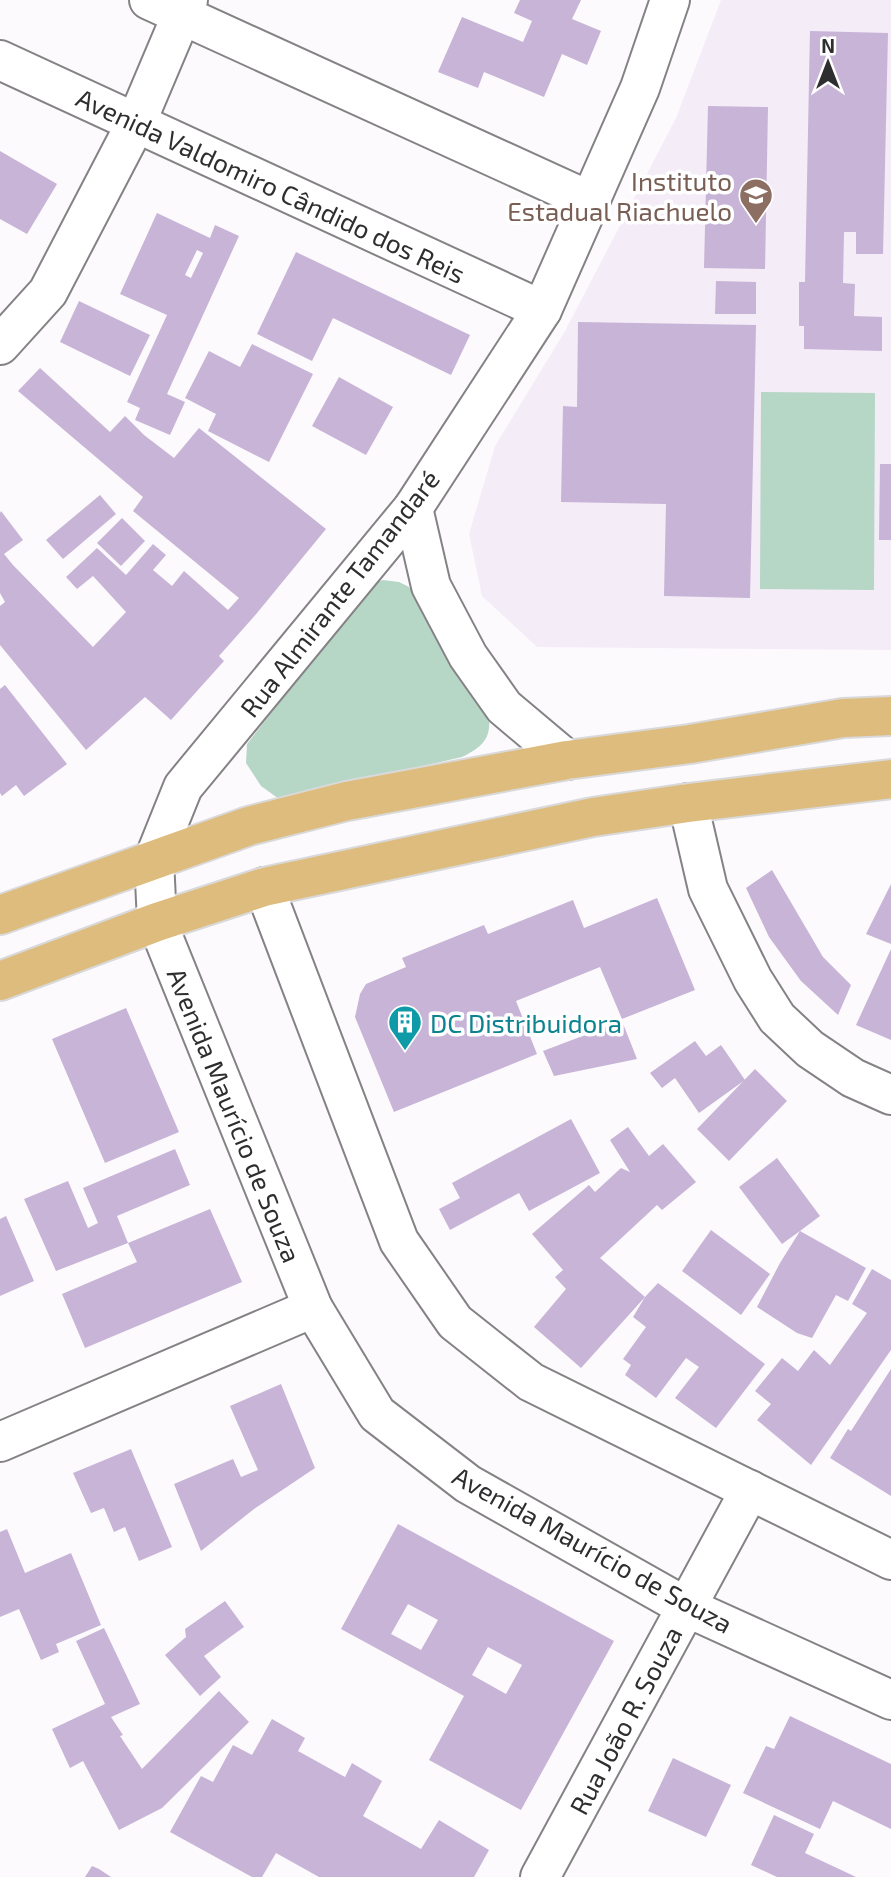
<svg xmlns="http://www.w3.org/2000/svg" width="891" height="1877" viewBox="0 0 891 1877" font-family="'Exo 2',sans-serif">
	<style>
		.built { fill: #f4ecf7 }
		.green { fill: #b6d6c6 }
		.building { fill: #c7b4d6; fill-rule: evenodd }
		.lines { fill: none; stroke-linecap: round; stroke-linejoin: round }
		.minor-casing { stroke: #858286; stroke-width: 42 }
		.major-casing { stroke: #d9d9da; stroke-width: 42 }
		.minor { stroke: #fff; stroke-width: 38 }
		.major { stroke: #debc7d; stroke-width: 38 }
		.labels { text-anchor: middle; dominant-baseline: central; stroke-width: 7; stroke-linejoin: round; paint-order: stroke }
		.education-label { font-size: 26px; fill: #785e54; stroke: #fff; text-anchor: end }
		.street-label { font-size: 26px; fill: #2e2d2f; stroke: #fff }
		.culture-label { font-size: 26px; fill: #0d838f; stroke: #fff; text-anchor: start }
	</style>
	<rect width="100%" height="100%" fill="#fdfafe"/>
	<path class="built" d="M721 0H891V650L537 647 482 596 469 534 495 446 565 331 676 118Z"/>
	<g class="green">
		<path d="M761 392 875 393 874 590 760 589Z"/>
		<path d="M383 580 399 582 409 587 488 706C492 735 488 744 462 757L279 799 261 786 246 763 247 744 373 583Z"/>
	</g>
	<g class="building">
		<path d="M520 0H581L572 19 601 31 587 65 562 54 544 97 484 72 478 88 438 72 462 17 523 42 532 21 514 13Z"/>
		<path d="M810 31 888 33 883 254H856V232H844L843 283 855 284 854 316 882 317V351L804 349V326H799V282H805Z"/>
		<path d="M708 106 768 107 765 269 704 268Z"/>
		<path d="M0 151 57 184 27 234 0 219Z"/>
		<path d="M157 213 210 238 215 225 239 236 167 394 185 402 170 435 135 420 140 408 127 402 167 315 120 294ZM197 250 203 253 191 278 185 275Z"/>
		<path d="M296 252 470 335 451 375 333 318 312 361 257 334Z"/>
		<path d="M716 281 756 282V314H715Z"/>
		<path d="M79 301 150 335 130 376 60 342Z"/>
		<path d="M578 322 756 325 750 598 664 596 666 504 561 502 563 406 577 407Z"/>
		<path d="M252 344 313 374 269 462 208 431 216 414 185 398 209 351 240 367Z"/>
		<path d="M40 368 110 432 125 416 144 435 174 458 199 428 326 529 257 613 219 656 224 661 171 720 145 697 86 750 0 645V606L5 602 0 593V513L1 511 23 540 4 554 13 565 93 647 126 612 93 576 77 589 66 577 97 548 126 575 153 544 166 555 153 570 172 586 184 571 228 610 239 598 133 511 143 497 18 391Z"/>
		<path d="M339 377 393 407 366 455 312 426Z"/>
		<path d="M880 464H891V540H879Z"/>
		<path d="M100 495 116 514 63 559 46 540Z"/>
		<path d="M122 518 145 541 121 566 97 543Z"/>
		<path d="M5 685 67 764 24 796 16 785 2 796 0 793V689Z"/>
		<path d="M772 870 823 957 851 985 838 1015 801 981 769 937 746 888Z"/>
		<path d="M891 884V944L866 934Z"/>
		<path d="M657 898 695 990 622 1019 600 967 516 1001 537 1054 394 1112 355 1017 360 994 366 984 406 967 402 958 484 925 488 934 573 900 584 928Z"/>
		<path d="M891 949V1040L856 1025Z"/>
		<path d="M126 1008 179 1132 105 1163 52 1039Z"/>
		<path d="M622 1021 637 1059 554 1076 543 1051Z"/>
		<path d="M695 1041 706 1056 721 1045 745 1080 699 1113 675 1078 662 1088 650 1073Z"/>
		<path d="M755 1069 787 1101 729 1161 697 1129Z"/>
		<path d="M571 1119 600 1173 529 1211 519 1193 450 1230 439 1209 460 1198 452 1183Z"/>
		<path d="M628 1127 649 1156 663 1144 696 1182 662 1210 657 1205 600 1258 645 1297 581 1368 534 1327 566 1289 555 1277 563 1270 532 1234 589 1185 595 1192 621 1168 630 1172 610 1140Z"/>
		<path d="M175 1149 190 1185 117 1216 128 1243 210 1209 242 1282 85 1348 62 1294 137 1262 128 1243 56 1271 24 1199 68 1181 88 1228 98 1223 83 1188Z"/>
		<path d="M777 1158 820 1216 800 1231 866 1268 848 1301 836 1295 812 1338 797 1333 757 1307 780 1263 800 1231 782 1244 739 1187Z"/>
		<path d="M6 1216 34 1281 0 1296V1219Z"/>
		<path d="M711 1230 770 1274 741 1315 682 1271Z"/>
		<path d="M872 1269 891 1280V1350L811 1465 757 1420 771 1404 755 1391 782 1358 798 1371 814 1350 830 1365 867 1313 852 1304Z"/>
		<path d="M658 1283 765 1364 716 1428 675 1398 699 1367 686 1358 656 1398 625 1375 631 1365 623 1359 646 1327 633 1317 645 1297Z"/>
		<path d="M891 1369V1496L830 1458 848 1429 851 1431Z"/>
		<path d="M281 1384 315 1468 254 1509 201 1551 174 1484 233 1459 241 1477 258 1470 230 1406Z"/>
		<path d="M131 1449 172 1547 139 1561 125 1527 114 1532 104 1508 91 1513 73 1473Z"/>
		<path d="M398 1524 614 1641 521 1810 429 1760 464 1696 341 1629ZM408 1604 438 1620 421 1650 391 1634ZM488 1647 522 1665 506 1694 472 1675Z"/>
		<path d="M7 1529 25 1573 71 1553 101 1625 56 1644 59 1652 41 1660 19 1609 0 1617V1532Z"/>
		<path d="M225 1601 244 1627 204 1656 221 1677 200 1696 165 1655 186 1637 185 1629Z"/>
		<path d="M104 1628 140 1704 111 1717 123 1735 120 1736 142 1769 219 1691 249 1722 162 1808 119 1830 83 1761 70 1768 52 1729 105 1704 76 1641Z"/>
		<path d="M790 1716 891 1764V1829L833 1801 820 1829 743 1793 766 1746 774 1749Z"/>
		<path d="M272 1719 305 1738 298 1751 345 1777 352 1763 382 1781 363 1816 421 1849 439 1820 489 1850 474 1877H319L276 1853 262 1877H252L170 1832 201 1776 213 1782 233 1745 252 1755Z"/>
		<path d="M673 1758 731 1785 706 1837 648 1811Z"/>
		<path d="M774 1815 814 1834 805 1853 856 1877H777L751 1865Z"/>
		<path d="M92 1866 99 1869 111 1877H85Z"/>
	</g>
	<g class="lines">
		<g class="minor-casing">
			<g id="minor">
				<path d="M149 0 590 201"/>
				<path d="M670 0 640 88 542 310 413 508 183 787 154 859 157 922 313 1308 377 1414 468 1484 686 1607 891 1700"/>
				<path d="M0 60 542 310"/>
				<path d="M0 345 48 292 136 123 188 0"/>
				<path d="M413 508 431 586 468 656 504 707 567 760"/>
				<path d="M688 803 708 889 753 980 777 1018 810 1049 853 1078 891 1095"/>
				<path d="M264 887 399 1241 455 1322 531 1382 891 1560"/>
				<path d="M0 1442 313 1308"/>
				<path d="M540 1877 750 1490"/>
			</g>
		</g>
		<g class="major-casing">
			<g id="major">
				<path d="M0 915 249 826 347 801 567 760 690 744 843 718 891 716"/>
				<path d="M0 981 157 922 264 887 593 817 688 803 891 779"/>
			</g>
		</g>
		<use href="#minor" class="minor"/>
		<use href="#major" class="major"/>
	</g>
	<defs>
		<g id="school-pin" transform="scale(1.75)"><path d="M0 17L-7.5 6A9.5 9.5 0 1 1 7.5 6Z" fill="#8d6e63" stroke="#fff"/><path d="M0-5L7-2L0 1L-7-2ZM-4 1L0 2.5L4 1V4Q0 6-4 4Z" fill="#fff"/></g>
		<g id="building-pin" transform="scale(1.75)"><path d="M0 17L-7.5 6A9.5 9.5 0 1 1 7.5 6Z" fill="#0f9aa8" stroke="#fff"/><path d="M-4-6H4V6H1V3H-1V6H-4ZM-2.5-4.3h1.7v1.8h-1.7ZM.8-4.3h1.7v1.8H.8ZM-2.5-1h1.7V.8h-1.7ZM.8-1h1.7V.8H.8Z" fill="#fff"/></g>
	</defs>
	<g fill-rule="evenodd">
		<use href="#school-pin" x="756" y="195"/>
		<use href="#building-pin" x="405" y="1022"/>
	</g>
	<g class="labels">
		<g class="education-label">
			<text x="732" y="180">Instituto<tspan x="732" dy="30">Estadual Riachuelo</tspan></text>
		</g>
		<g class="street-label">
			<text transform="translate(271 185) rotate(25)">Avenida Valdomiro Cândido dos Reis</text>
			<text transform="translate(339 593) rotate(-52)">Rua Almirante Tamandaré</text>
			<text transform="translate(235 1115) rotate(68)">Avenida Maurício de Souza</text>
			<text transform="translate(593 1549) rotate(29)">Avenida Maurício de Souza</text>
			<text transform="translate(625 1720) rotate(-62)">Rua João R. Souza</text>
		</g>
		<g class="culture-label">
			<text x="430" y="1022">DC Distribuidora</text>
		</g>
	</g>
	<g transform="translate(828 63)" stroke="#ffffff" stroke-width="5" paint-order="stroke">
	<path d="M0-5L12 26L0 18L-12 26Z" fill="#2e2d2f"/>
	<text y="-10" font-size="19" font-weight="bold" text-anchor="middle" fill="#2e2d2f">N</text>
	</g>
</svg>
